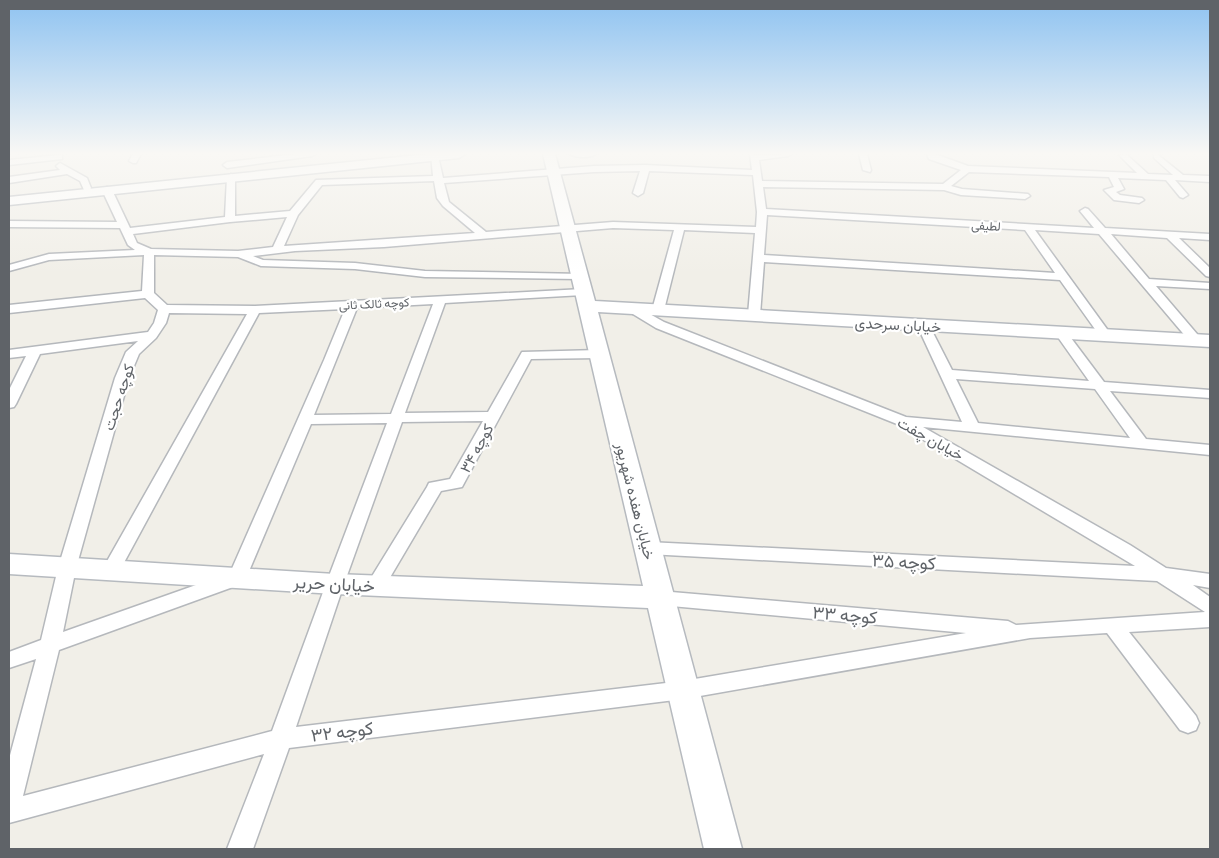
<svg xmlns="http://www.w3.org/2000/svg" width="1219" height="858" viewBox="0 0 1219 858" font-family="'Exo 2',Vazirmatn,sans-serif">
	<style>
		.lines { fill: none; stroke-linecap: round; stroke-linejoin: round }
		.street-casing { stroke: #b5b8bc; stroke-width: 3 }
		.secondary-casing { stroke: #b6babf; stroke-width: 3 }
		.street { fill: #fff; fill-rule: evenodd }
		.secondary { fill: #fff; fill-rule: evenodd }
		.labels { text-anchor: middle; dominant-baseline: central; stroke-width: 4.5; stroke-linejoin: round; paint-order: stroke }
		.far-street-label { font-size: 12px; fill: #5f6368; stroke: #fff }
		.street-label { font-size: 15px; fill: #5f6368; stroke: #fff }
		.near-street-label { font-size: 18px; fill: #5f6368; stroke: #fff }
	</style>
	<rect width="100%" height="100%" fill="#f1efe8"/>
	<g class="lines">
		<g class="street-casing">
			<g id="street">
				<path d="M133 154H141L136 163H133L129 161Z"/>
				<path d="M296 154H316L312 156 227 168 223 165 227 162Z"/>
				<path d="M431 154 438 156 443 178 594 166 645 165 752 170 750 154 758 155 792 154 788 156 759 160 762 181 943 184 961 170 929 159 927 154H935L968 166 1137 173 1119 155 1126 154 1148 174 1173 175 1154 158V154H1157L1183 175 1210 176V182L1175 180 1188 195 1183 198 1180 197 1166 180 1118 178 1124 189 1116 192 1120 195 1142 198 1144 200 1139 203 1114 200 1104 190 1114 187 1109 177 969 172 951 186 962 189 1028 194 1030 196 1025 199 961 195 944 190 763 187 766 209 1094 228 1080 211 1085 208 1088 209 1105 228 1210 234V240L1179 238 1210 268V277L1206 276 1167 238 1111 234 1149 279 1210 283V289L1156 286 1203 341 1197 345 1192 344 1099 234 1035 230 1112 336 1106 340 1102 339 1060 280 764 262 760 315 758 318H750L748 315 755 233 684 230 664 310 658 314 652 310 674 230 613 228 384 247 295 251 253 256 263 260 355 263 425 271 583 274 585 276 583 278 579 279 425 277 355 269 261 266 238 257 154 255V293L167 305 255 306 583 289 589 292 583 295 445 303 405 413 488 412 522 352 599 350 606 354 599 358 531 359 462 487 441 491 382 591 375 593 368 591 366 586 427 487 429 483 450 479 483 421 402 422 344 584 296 727 683 681 966 633 660 605 653 603 650 598 653 593 660 591 1008 621 1016 625 1205 612 1157 581 648 554 642 552 639 548 642 544 648 542 1135 566 897 424 656 328 628 311 626 308 628 305 632 304 664 322 906 417 962 422 917 325 923 321 929 325 952 370 1089 381 1055 333 1061 329 1065 330 1104 382 1210 390V398L1110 391 1146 439 1210 445V455L923 427 1130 545 1166 568 1210 574V588L1193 585 1210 597V627L1129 632 1196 716 1199 723 1196 730 1188 733 1180 730 1107 633 1030 638 683 699 289 748 253 849H227L264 754 9 823V759L36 659 9 668V652L41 640 58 568 115 378 126 352 138 341 40 354 16 404 14 407 9 408V390L26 356 9 358V350L148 332 154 323 158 310 145 298 9 313V305L142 291 144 255 49 260 9 271V265L49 254 135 250 128 245 120 228 9 227V221L117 222 102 190 107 187 112 190 130 228 225 217 227 177 231 174 235 177V216L290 211 316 180 433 176ZM640 171 633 193 638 196 643 193 649 171 753 175 757 212 756 227 613 222 486 232 449 202 444 183 594 172ZM434 181 437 198 443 206 475 233 284 246 298 215 322 185ZM767 215 1025 230 1055 273 764 255ZM287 217 273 247 238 251 151 249 137 243 133 234 230 222ZM433 304 391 414 314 415 357 308ZM345 309 324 360 230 573 63 632 76 568 129 378 139 354 156 338 166 323 169 313 247 314 102 570 104 575 111 577 118 575 120 570 259 313ZM956 379 1095 389 1130 438 978 423ZM387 423 326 584 272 731 23 796 59 650 244 583 311 424Z"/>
				<path d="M570 154H596C590 158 576 158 570 154Z"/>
				<path d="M859 154H867L871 170 870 172 863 170Z"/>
				<path d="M59 155H62V159L9 165V160Z"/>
				<path d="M60 163 87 178 91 188 90 190H84L80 181 67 174 9 183V177L60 170 56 166Z"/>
			</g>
		</g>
		<g class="secondary-casing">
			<g id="secondary">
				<path d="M428 154H465L459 158 9 205V197Z"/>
				<path d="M543 154H555L595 301 1210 335V347L598 312 742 849H704L648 608 335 594 9 574V554L335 574 643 586Z"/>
			</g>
		</g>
		<use href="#street" class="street"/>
		<use href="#secondary" class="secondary"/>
	</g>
	<linearGradient id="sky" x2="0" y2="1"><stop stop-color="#8fc3f1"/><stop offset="0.56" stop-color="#f9f8f5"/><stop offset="1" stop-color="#f9f8f5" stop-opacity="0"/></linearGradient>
	<rect width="1219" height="274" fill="url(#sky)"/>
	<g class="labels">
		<g class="far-street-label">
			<text transform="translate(986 225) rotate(3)">لطیفی</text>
			<text transform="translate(374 303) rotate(-3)">کوچه ثالک ثانی</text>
		</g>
		<g class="street-label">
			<text transform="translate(898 324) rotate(3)">خیابان سرحدی</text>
			<text transform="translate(118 397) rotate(-72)">کوچه حجت</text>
			<text transform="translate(931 438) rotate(29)">خیابان چفت</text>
			<text transform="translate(476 448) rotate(-61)">کوچه ۳۴</text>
			<text transform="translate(636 501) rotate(76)">خیابان هفده شهریور</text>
		</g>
		<g class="near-street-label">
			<text transform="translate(904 561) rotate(3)">کوچه ۳۵</text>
			<text transform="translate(334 583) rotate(3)">خیابان حریر</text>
			<text transform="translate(845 614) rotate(5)">کوچه ۳۳</text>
			<text transform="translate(342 731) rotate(-7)">کوچه ۳۲</text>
		</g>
	</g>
	<rect width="1219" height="858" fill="none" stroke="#5f6368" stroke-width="20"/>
</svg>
